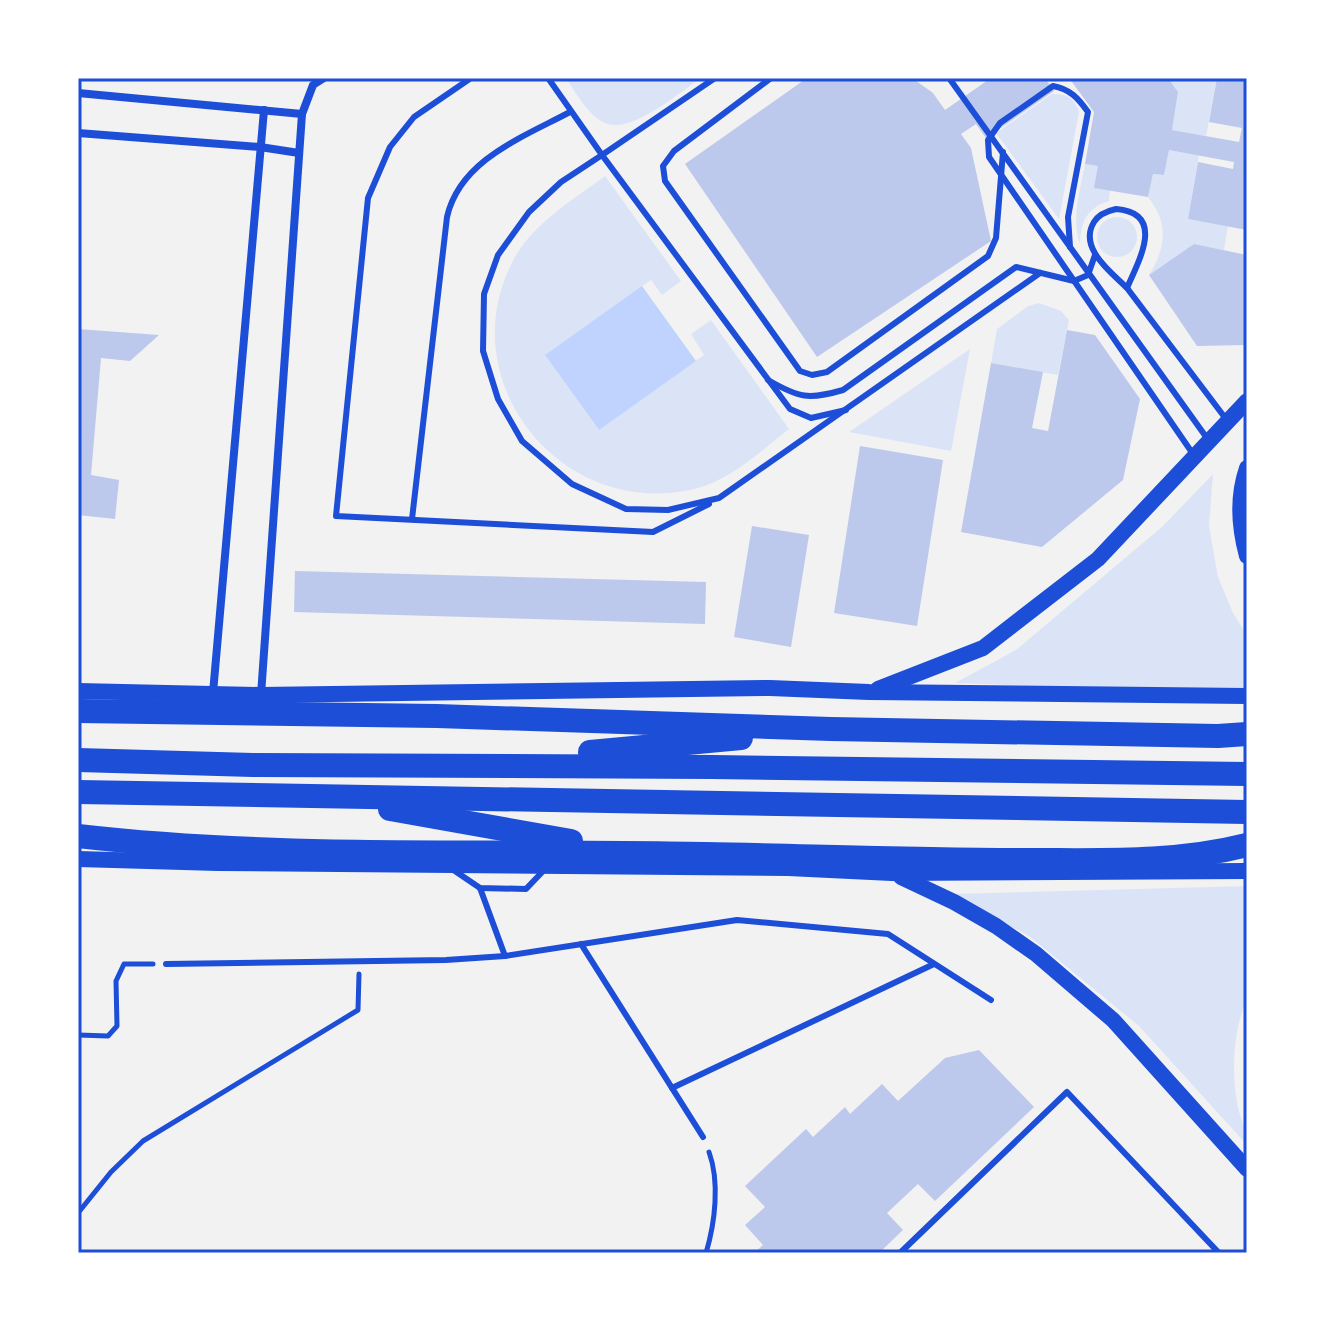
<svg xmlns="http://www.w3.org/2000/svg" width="1325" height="1331" viewBox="0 0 1325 1331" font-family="Literata,serif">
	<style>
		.green { fill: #dbe4f7 }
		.water { fill: #bfd3fe }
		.building { fill: #bdc9ec }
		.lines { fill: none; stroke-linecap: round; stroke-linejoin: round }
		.path { stroke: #1d4ed8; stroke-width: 5 }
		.service { stroke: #1d4ed8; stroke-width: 6 }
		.minor { stroke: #1d4ed8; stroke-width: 8 }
		.secondary { stroke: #1d4ed8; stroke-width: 16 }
		.motorway { stroke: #1d4ed8; stroke-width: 24 }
		.neatline { fill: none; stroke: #1d4ed8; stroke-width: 3 }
	</style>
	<rect width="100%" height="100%" fill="#f2f2f2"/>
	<g class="green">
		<path d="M566 78H701C680 92 634 132 608 124 589 118 576 93 566 78Z"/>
		<path d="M1168 78H1217L1206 136 1172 130 1178 92Z"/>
		<path d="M1052 94C1067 94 1074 98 1079 112L1059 219 996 133Z"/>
		<path d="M1169 150 1199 155 1188 219 1228 226 1224 250 1193 245 1149 275C1166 248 1169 223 1148 197L1153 174 1164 175Z"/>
		<path d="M1085 164 1098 166 1110 190 1109 201C1087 208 1081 221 1080 244 1071 217 1080 191 1085 164Z"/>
		<path d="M605 176 681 281 662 295 651 280 545 355 598 429 704 355 691 334 711 320 789 429C757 454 727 484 685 491 555 514 449 375 515 257 536 221 573 200 605 176Z"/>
		<circle cx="1117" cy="237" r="20"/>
		<path d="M1039 303 1061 311 1069 320 1058 375 991 363 997 329 1028 306Z"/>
		<path d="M970 349 951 451 849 432Z"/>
		<path d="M1213 474 1209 526 1218 577 1233 613 1247 635V695L955 683 1016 650 1163 526Z"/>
		<path d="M1247 886V999C1233 1030 1231 1074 1238 1107 1241 1121 1247 1131 1247 1145L1139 1026 1029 936 950 894Z"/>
	</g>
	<path class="water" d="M642 286 696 361 599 430 545 355Z"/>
	<g class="building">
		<path d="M807 78H912L933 93 945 110 991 78H1045L1054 91 986 138 976 124 961 134 971 148 991 241 817 357 685 164Z"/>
		<path d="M1069 78H1168L1178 92 1172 130 1239 142 1242 128 1209 122 1217 78H1247V230L1188 219 1198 162 1233 169 1234 162 1169 150 1164 175 1153 174 1148 197 1094 188 1098 166 1085 164 1094 112Z"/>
		<path d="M1194 244 1247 255 1245 345 1197 346 1149 275Z"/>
		<path d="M78 329 159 335 130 361 101 358 91 475 119 480 115 519 78 515Z"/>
		<path d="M1067 330 1095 335 1140 399 1123 480 1042 547 961 532 991 363 1043 372 1032 428 1048 431Z"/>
		<path d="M860 446 943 460 917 626 834 613Z"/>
		<path d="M752 526 809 535 791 647 734 637Z"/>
		<path d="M295 571 706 582 705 624 294 612Z"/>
		<path d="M979 1050 1034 1107 935 1201 918 1184 887 1213 903 1230 879 1253H754L763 1245 745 1225 765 1207 745 1186 806 1129 813 1137 845 1107 850 1114 882 1084 898 1101 945 1058Z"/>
	</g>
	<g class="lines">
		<g class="path">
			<path d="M78 1035 108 1036 117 1026 116 981 124 964H153"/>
			<path d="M78 1213 111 1172 143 1141 358 1010 359 974"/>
			<path d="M706 1253C715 1223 720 1182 709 1152"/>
		</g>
		<g class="service">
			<path d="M471 78 414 117 390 147 368 198 336 516 653 532 709 504"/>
			<path d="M548 78 602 155 561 182 529 212 498 255 484 294 483 351 498 399 522 441 572 484 626 509 668 510 719 498 1040 273"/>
			<path d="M715 78 602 155 790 409 811 418 846 410"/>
			<path d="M771 78 674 151 663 166 665 181 800 371 812 375 827 372 988 256 996 238 1003 152"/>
			<path d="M949 78 1209 441"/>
			<path d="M1116 209C1167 213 1138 262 1127 288 1111 272 1078 248 1094 222 1099 214 1107 211 1116 209Z"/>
			<path d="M1070 247 1068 217 1088 112C1078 98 1070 89 1053 86L1000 123 988 140 989 157 1193 454"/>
			<path d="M1127 288 1226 419"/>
			<path d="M768 380C799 398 809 400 843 390L1016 267 1074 281 1088 275 1095 255"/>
			<path d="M412 519 447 217C460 160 523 137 570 112"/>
			<path d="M452 869 480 888 526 889 546 868"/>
			<path d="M480 888 505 956 737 920 888 934 991 1000"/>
			<path d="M581 944 703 1137"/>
			<path d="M166 964 446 960 505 956"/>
			<path d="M672 1088 934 964"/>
			<path d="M900 1253 1067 1092 1219 1253"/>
		</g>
		<g class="minor">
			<path d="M78 93 302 114"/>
			<path d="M78 133 260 147 299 153"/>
			<path d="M213 693 264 110"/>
			<path d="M261 695 302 114 313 85 324 78"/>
		</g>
		<g class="secondary">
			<path d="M1247 468C1237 497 1239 527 1247 556"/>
			<path d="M878 689 983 648 1098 559 1247 401"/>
			<path d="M78 691 261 695 770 688 869 692 1247 696"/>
			<path d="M78 859 218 863 788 868 892 873 1247 871"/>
			<path d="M901 877 954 902 996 926 1036 954 1113 1020 1247 1169"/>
		</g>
		<g class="motorway">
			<path d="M78 711 437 716 831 729 1218 736 1247 734"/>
			<path d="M590 752 741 738"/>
			<path d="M78 760 253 765 712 767 1247 774"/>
			<path d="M78 792 1247 812"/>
			<path d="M390 809 571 841"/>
			<path d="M78 836C287 860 496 849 705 854 814 856 922 860 1031 860 1104 860 1176 863 1247 845"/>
		</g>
	</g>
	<rect width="1325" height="1331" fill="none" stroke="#ffffff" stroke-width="160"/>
	<rect x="80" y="80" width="1165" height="1171" class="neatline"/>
</svg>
